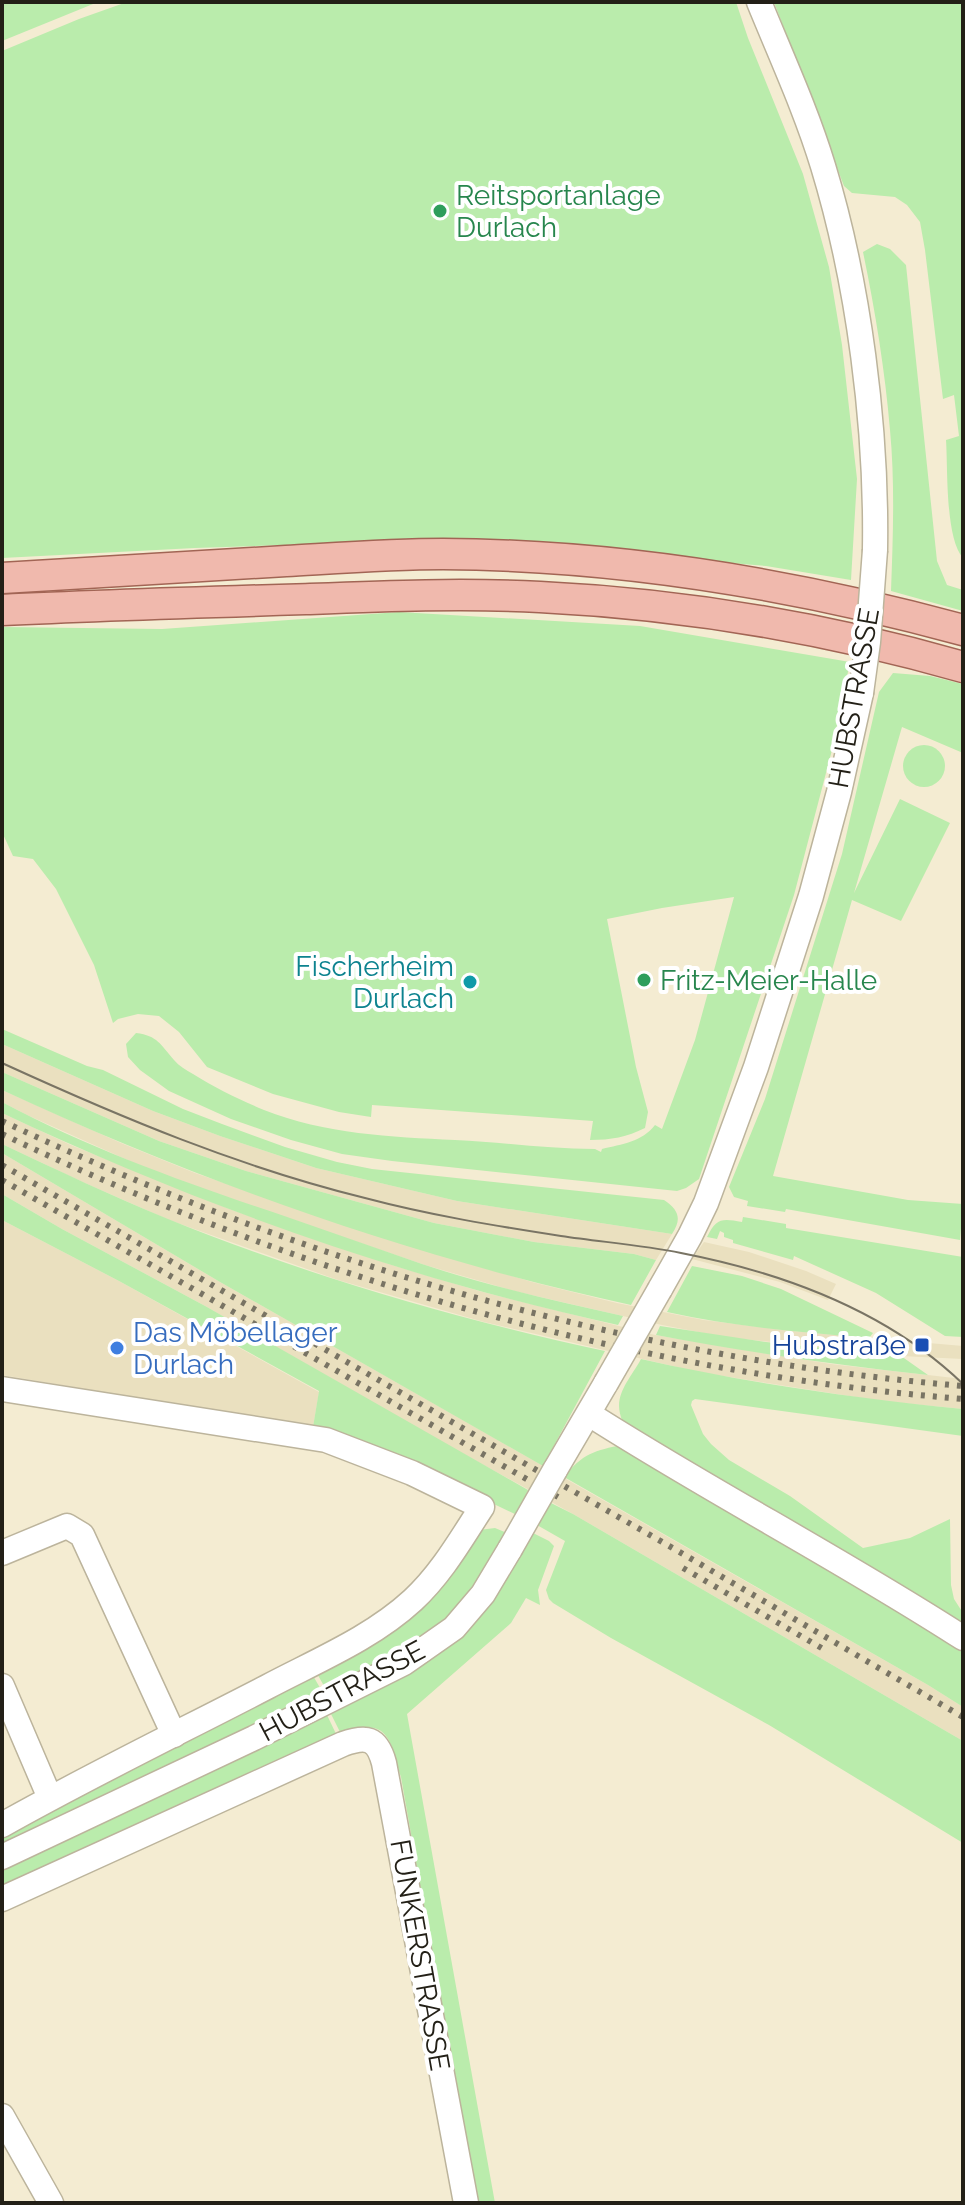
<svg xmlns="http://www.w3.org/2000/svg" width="965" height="2205" viewBox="0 0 965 2205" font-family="Raleway,sans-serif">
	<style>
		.built { fill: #eae0bf }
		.green { fill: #baecac }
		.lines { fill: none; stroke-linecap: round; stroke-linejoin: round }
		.minor-casing { stroke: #bcb49c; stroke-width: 27 }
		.major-casing { stroke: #a26555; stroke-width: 33 }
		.minor { stroke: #fff; stroke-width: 24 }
		.major { stroke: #f0b9ad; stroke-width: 30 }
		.tram { stroke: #797464; stroke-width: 2 }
		.rail { stroke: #797464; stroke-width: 6; stroke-dasharray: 4 8; stroke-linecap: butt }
		.minor-bridge-casing { stroke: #bcb49c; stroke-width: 27; stroke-linecap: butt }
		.minor-bridge { stroke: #fff; stroke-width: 24 }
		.leisure-dot { fill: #2e9e5b; stroke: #fff; stroke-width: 3 }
		.culture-dot { fill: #0f9aa8; stroke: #fff; stroke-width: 3 }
		.transit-dot { fill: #1a4fb4; stroke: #fff; stroke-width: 3 }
		.shop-dot { fill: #3f7fe0; stroke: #fff; stroke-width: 3 }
		.labels { text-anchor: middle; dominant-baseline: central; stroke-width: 8; stroke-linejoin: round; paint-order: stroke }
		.leisure-label { font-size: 28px; fill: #27864d; stroke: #fff; text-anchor: start }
		.street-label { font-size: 28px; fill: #232017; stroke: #fff }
		.culture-label { font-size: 28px; fill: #0d838f; stroke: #fff; text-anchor: end }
		.shop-label { font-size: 28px; fill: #366cbe; stroke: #fff; text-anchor: start }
		.transit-label { font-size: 28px; fill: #164399; stroke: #fff; text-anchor: end }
	</style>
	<rect width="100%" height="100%" fill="#f4ecd2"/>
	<g class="built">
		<path d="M2 1044 153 1111 220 1136 316 1168 457 1201 672 1234 656 1260 634 1254 534 1242 434 1223 246 1171 159 1141 2 1072Z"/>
		<path d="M2 1090 121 1143 195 1173 357 1229 532 1282 617 1303 704 1320 791 1331 963 1346V1359L901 1356 724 1337 662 1325 514 1291 425 1265 189 1185 143 1167 27 1115 2 1102Z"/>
		<path d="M2 1113 71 1145 232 1210 392 1265 479 1291 655 1335 831 1364 963 1379V1409L881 1401 698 1372 484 1322 338 1280 169 1220 78 1180 2 1144Z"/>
		<path d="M2 1153 220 1282 928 1685 963 1707V1741L573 1514 438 1440 207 1307 62 1229 2 1194Z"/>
		<path d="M2 1220 119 1281 319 1392 313 1427 2 1375Z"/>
		<path d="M704 1242 749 1252 806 1271 836 1284 828 1300 780 1282 692 1259Z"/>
	</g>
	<g class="green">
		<path d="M2 2H98L2 41Z"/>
		<path d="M127 2H736L748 38 803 174 829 267 842 345 857 479 851 580 766 566 496 544 378 542 195 548 2 558V51L79 19Z"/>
		<path d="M774 2H963V558C945 538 948 468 946 440L959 436 954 395 943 399 925 250 920 222 907 205 895 197 852 193 844 186Z"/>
		<path d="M877 244 890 249 906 265 937 561 947 585 963 590V611L891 591C893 538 895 483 890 430 885 370 875 310 863 252Z"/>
		<path d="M399 612 640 626 850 662 832 750 794 895 699 1179 686 1188 677 1191 392 1161 342 1154 291 1140 231 1119 169 1091 140 1070 128 1057 126 1044 136 1033C158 1036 160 1044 174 1060 179 1066 186 1070 193 1074 215 1088 240 1100 264 1110 325 1134 391 1137 455 1140 502 1142 548 1149 595 1149L601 1152 602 1149C622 1144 642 1142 655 1125L662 1129 695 1040 734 897 662 908 607 919 636 1067 648 1112 645 1128C627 1137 611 1140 590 1140L593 1121 372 1105 371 1117 339 1112 273 1094 207 1067 179 1032 159 1016 138 1014 118 1019 113 1023 94 965 56 889 33 859 13 856 2 832V627L162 629Z"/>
		<path d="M893 673 930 676 963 684V753L902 727 854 893 900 799 950 823 901 921 852 900 773 1176 908 1200 963 1204 960 1240 786 1209 785 1212 747 1206 748 1201 734 1197 729 1187 765 1099 842 854 879 692Z"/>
		<circle cx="924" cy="766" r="21"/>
		<path d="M2 1029 87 1066 103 1070 183 1109 222 1124 285 1147 337 1162 372 1169 664 1200C679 1210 682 1219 672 1234L457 1201 316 1168 220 1136 153 1111 2 1044Z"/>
		<path d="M2 1072 159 1141 246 1171 434 1223 534 1242 634 1254 656 1260 631 1305C414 1258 203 1183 2 1090Z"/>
		<path d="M2 1102C94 1151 192 1185 290 1218 334 1233 378 1249 422 1264 488 1286 556 1301 623 1316L618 1325C406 1279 198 1205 2 1113Z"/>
		<path d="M2 1144C57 1170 112 1196 168 1219 309 1276 456 1319 605 1351L543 1466 220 1282 2 1153Z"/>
		<path d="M2 1194 62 1229 207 1307 528 1490 517 1515 362 1441 313 1427 319 1391 119 1281 2 1220Z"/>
		<path d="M743 1217 786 1224V1228L963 1257V1337L945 1336 876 1293 794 1256 793 1260 733 1243V1240L724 1237V1233L720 1231 717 1239 707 1237C716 1218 722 1218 742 1222Z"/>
		<path d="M692 1266 742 1276 781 1289 873 1333 869 1338C801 1332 734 1327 667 1312Z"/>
		<path d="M660 1326 766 1342 901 1356 928 1375C836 1365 746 1352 656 1335Z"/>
		<path d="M641 1359C747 1383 855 1398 963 1409V1436L695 1399 692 1401 691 1405 703 1434 711 1444 729 1460 790 1496 863 1548 910 1538 950 1519 951 1585 954 1599 963 1613V1631L623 1422C611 1397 629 1381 641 1359Z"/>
		<path d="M623 1445 963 1645V1707L928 1685 564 1477C582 1454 595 1450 623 1445Z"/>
		<path d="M551 1503 573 1514 963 1741V1843L769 1725 611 1638 553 1603 549 1599 546 1590 565 1541 537 1525Z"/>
		<path d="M513 1523 549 1541 554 1546 538 1590 540 1605 526 1598 511 1623 407 1714 495 2203H476L401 1777C395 1759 391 1724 367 1728 358 1729 350 1733 342 1736L331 1714 382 1688 428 1661 473 1596 425 1640 328 1693 315 1670 479 1530 495 1528 507 1533Z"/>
		<path d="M311 1672 324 1695 2 1847V1836Z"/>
		<path d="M327 1715 338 1738 2 1886V1869Z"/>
	</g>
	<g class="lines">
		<g class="minor-casing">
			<g id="minor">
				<path d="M759 2C781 56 806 110 823 166 859 284 877 427 875 550"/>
				<path d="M660 1289 690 1236 706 1203 756 1067 811 896 839 792 861 693"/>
				<path d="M2 1389 326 1440 412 1473 482 1507C461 1539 442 1573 413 1600 372 1638 316 1661 267 1687 178 1733 89 1776 2 1825"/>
				<path d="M589 1414C711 1492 841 1559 963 1638"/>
				<path d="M555 1470 606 1383"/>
				<path d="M2 1553 67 1526 82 1535 174 1735"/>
				<path d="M2 1686 50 1798"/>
				<path d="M2 1857 254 1738 404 1663 454 1628 483 1594 510 1549"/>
				<path d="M2 1899 343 1744C366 1736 377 1737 384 1763L466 2203"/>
				<path d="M2 2116 51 2203"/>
			</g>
		</g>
		<g class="major-casing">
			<g id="major">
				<path d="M2 578C97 573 191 566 286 561 338 558 391 554 443 554 618 555 794 584 963 630"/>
				<path d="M2 610C105 605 208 602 310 599 387 596 464 593 540 597 683 604 826 628 963 667"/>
			</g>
		</g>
		<use href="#minor" class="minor"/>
		<use href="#major" class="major"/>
		<path class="tram" d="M2 1063C120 1117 239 1167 365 1198 429 1215 496 1226 561 1236 601 1242 642 1245 681 1253 784 1273 886 1310 963 1384"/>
		<g class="rail">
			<path d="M2 1121C304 1263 630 1358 963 1386"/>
			<path d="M2 1134C302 1277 631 1372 963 1399"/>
			<path d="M2 1165 664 1543 963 1717"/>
			<path d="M2 1180 558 1497"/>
			<path d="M683 1568 825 1650"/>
		</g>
		<g class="minor-bridge-casing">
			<g id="minor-bridge">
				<path d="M861 693 868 642 875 550"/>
				<path d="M606 1383 660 1289"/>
				<path d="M510 1549 555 1470"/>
			</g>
		</g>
		<use href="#minor-bridge" class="minor-bridge"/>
	</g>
	<g class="leisure-dot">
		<circle cx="440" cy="211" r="8"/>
		<circle cx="644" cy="980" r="8"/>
	</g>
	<circle class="culture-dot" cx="470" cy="982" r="8"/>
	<rect class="transit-dot" x="914" y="1337" width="16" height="16" rx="4"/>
	<circle class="shop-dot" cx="117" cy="1348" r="8"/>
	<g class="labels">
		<g class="leisure-label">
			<text x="456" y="195">Reitsportanlage<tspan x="456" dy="32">Durlach</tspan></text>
			<text x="660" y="980">Fritz-Meier-Halle</text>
		</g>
		<g class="street-label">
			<text transform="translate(854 698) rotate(-80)">HUBSTRASSE</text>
			<text transform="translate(342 1691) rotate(-28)">HUBSTRASSE</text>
			<text transform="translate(420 1955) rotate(80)">FUNKERSTRASSE</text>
		</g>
		<g class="culture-label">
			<text x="454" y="966">Fischerheim<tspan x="454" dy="32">Durlach</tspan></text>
		</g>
		<g class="shop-label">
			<text x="133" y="1332">Das Möbellager<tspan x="133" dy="32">Durlach</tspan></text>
		</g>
		<g class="transit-label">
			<text x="906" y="1345">Hubstraße</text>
		</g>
	</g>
	<rect width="965" height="2205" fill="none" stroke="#232017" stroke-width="8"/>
</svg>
